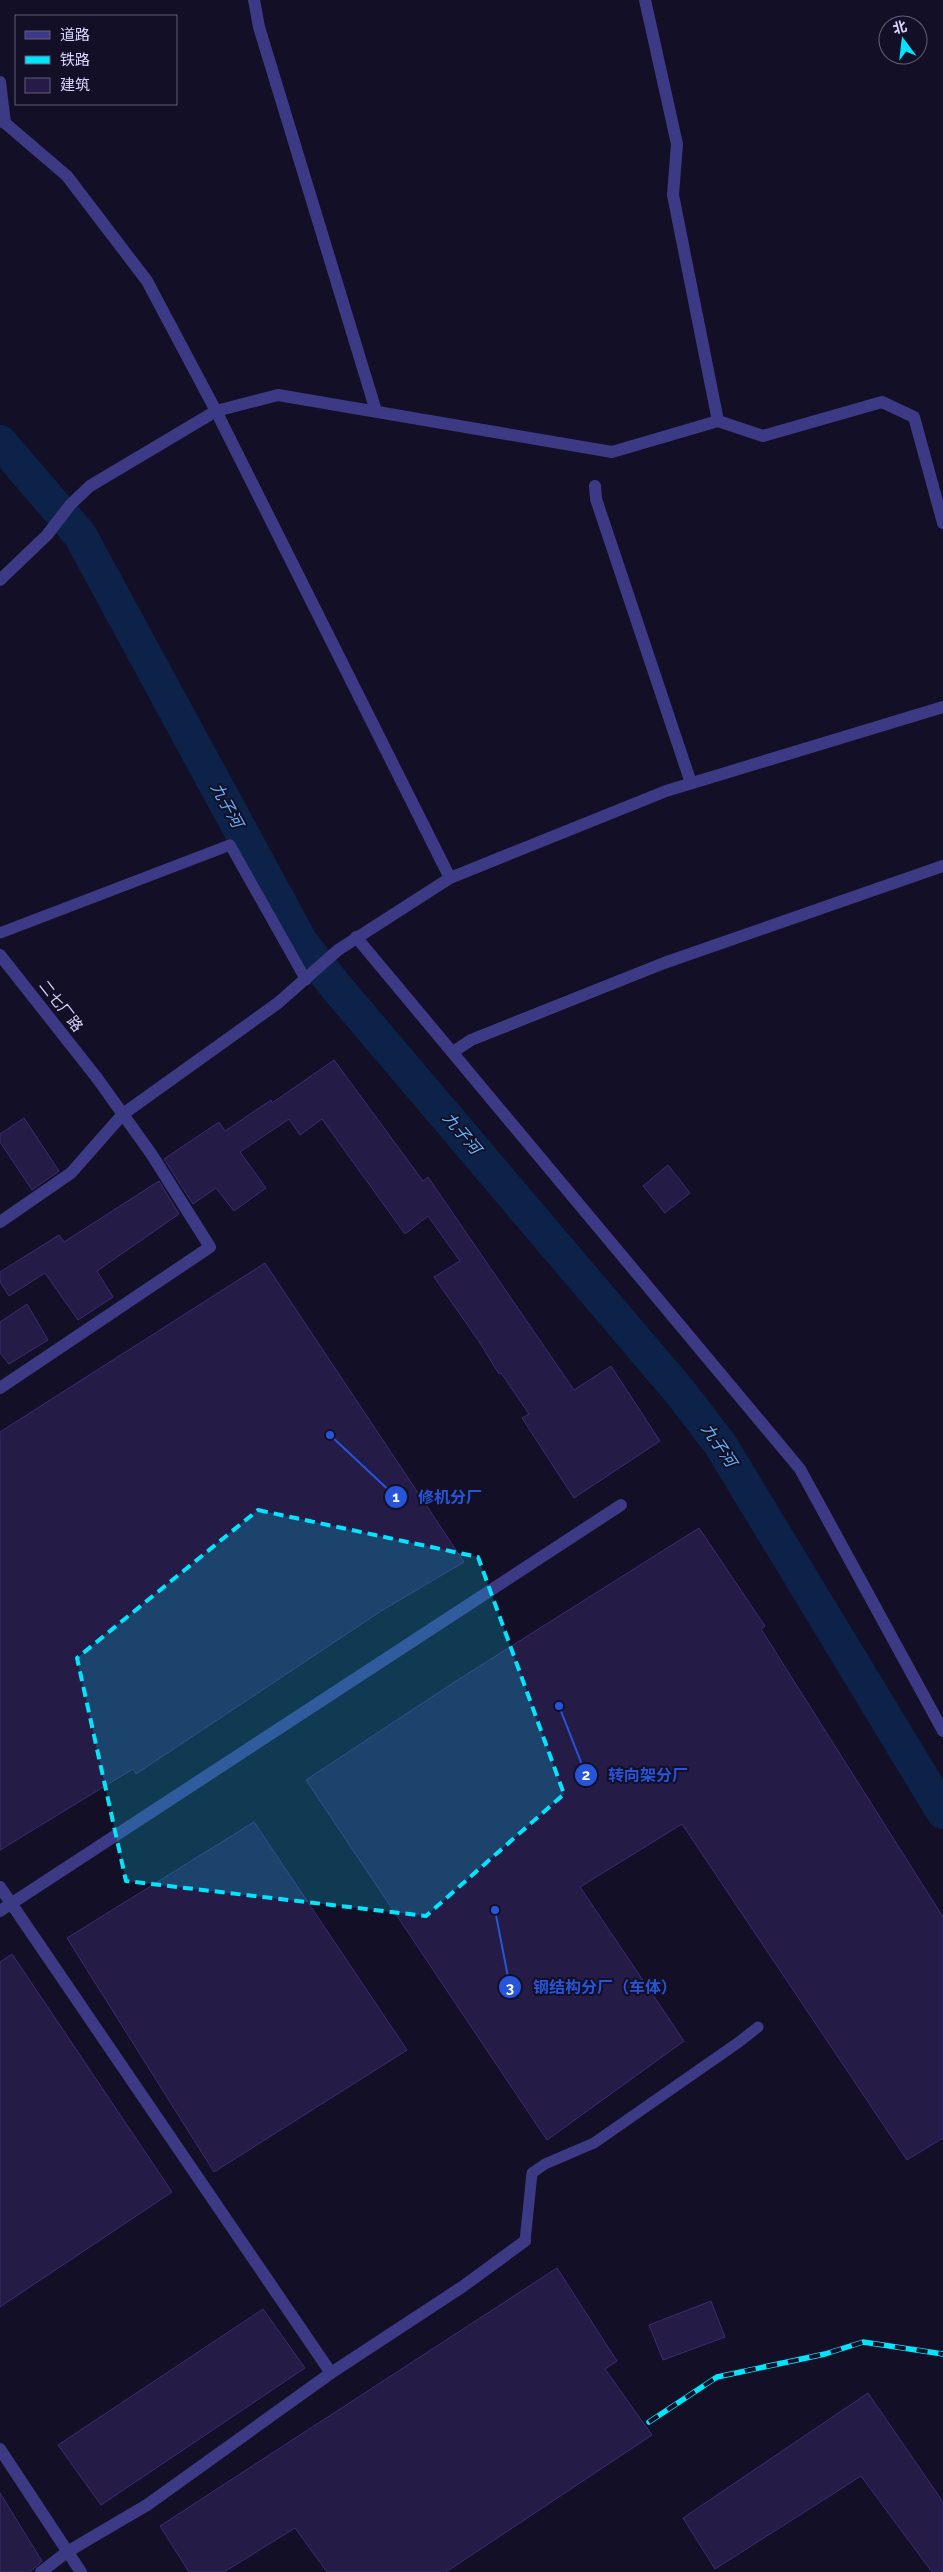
<svg xmlns="http://www.w3.org/2000/svg" width="943" height="2572" viewBox="0 0 943 2572" font-family="Raleway,'Noto Sans SC',sans-serif">
	<style>
		.lines { fill: none; stroke-linecap: round; stroke-linejoin: round }
		.river { stroke: #0c2248; stroke-width: 34 }
		.building { fill: #241b47; stroke: #3b2d73 }
		.service { stroke: #3d3a85; stroke-width: 11 }
		.minor { stroke: #3d3a85; stroke-width: 12 }
		.tertiary { stroke: #3d3a85; stroke-width: 12 }
		.rail-casing { stroke: #00e5ff; stroke-width: 5.5 }
		.rail { stroke: #130f26; stroke-width: 4; stroke-dasharray: 11; stroke-linecap: butt }
		.marked { fill: #00e5ff; fill-opacity: 0.2; stroke: #00e5ff; stroke-width: 4; stroke-dasharray: 10 6; stroke-linejoin: round }
		.labels { text-anchor: middle; dominant-baseline: central; stroke-width: 4; stroke-linejoin: round; paint-order: stroke }
		.street-label { font-size: 15px; fill: #d9d4ff; stroke: #130f26 }
		.water-label { font-size: 16px; font-style: italic; fill: #62b6ff; stroke: #130f26 }
		.leader { fill: none; stroke: #2655da; stroke-width: 2 }
		.callout-dot { fill: #2655da; stroke: #130f26; stroke-width: 2 }
		.mark-label { font-size: 15px; text-anchor: middle; font-weight: bold; fill: #fff }
		.callout-label { font-size: 16px; text-anchor: middle; font-weight: bold; fill: #2655da; stroke: #130f26; stroke-width: 4; stroke-linejoin: round; paint-order: stroke }
	</style>
	<rect width="100%" height="100%" fill="#130f26"/>
	<g class="lines">
		<path class="river" d="M0 442 80 535 301 942 337 988 680 1392 720 1444 943 1812"/>
	</g>
	<g class="building">
		<path d="M334 1060 423 1181 428 1177 574 1390 611 1366 660 1441 574 1498 522 1418 529 1414 501 1373 499 1374 478 1340 434 1277 460 1261 428 1216 405 1234 322 1119 300 1135 289 1119 240 1152 266 1188 234 1211 216 1188 193 1204 164 1159 219 1122 225 1131 271 1100 272 1103Z"/>
		<path d="M24 1118 59 1171 32 1190 0 1142V1134Z"/>
		<path d="M668 1165 690 1193 665 1213 643 1186Z"/>
		<path d="M159 1181 179 1214 97 1271 113 1297 78 1320 45 1273 9 1296 0 1282V1272L59 1235 64 1242Z"/>
		<path d="M265 1263 464 1562 381 1611 136 1774 133 1769 0 1850V1432Z"/>
		<path d="M27 1304 48 1340 9 1364 0 1353V1322Z"/>
		<path d="M699 1528 765 1626 761 1629 943 1917V2138L907 2160 682 1824 580 1887 684 2041 547 2140 306 1780 456 1681Z"/>
		<path d="M254 1822 407 2050 214 2172 67 1938Z"/>
		<path d="M12 1954 172 2192 0 2307V1962Z"/>
		<path d="M557 2268 617 2361 605 2369 652 2435 446 2572H327L295 2528 224 2572H189L160 2526Z"/>
		<path d="M711 2301 725 2337 663 2360 649 2325Z"/>
		<path d="M263 2309 305 2368 101 2505 58 2445Z"/>
		<path d="M868 2393 943 2502V2572H932L861 2476 715 2569 683 2518Z"/>
		<path d="M0 2493 42 2561 30 2572H0Z"/>
	</g>
	<g class="lines">
		<g class="service">
			<path d="M0 933 230 845 306 980"/>
			<path d="M525 2241 532 2173 545 2164 594 2143 739 2042 758 2027"/>
		</g>
		<g class="minor">
			<path d="M254 0 259 27 376 411"/>
			<path d="M645 0 677 144 673 195 718 421"/>
			<path d="M0 82 5 123"/>
			<path d="M0 121 5 123 67 176 147 281 216 411 450 878"/>
			<path d="M595 486 596 499 691 783"/>
			<path d="M0 580 47 535 71 504 90 486 216 411 278 395 612 452 718 421 763 436 882 402 914 417 943 523"/>
			<path d="M356 937 800 1469 943 1731"/>
			<path d="M453 1052 471 1040 664 963 943 866"/>
			<path d="M0 1222 71 1173 123 1114 278 1003 338 950 450 878 666 791 943 707"/>
			<path d="M0 1388 210 1247 152 1155 97 1078"/>
			<path d="M0 1887 331 2373"/>
			<path d="M0 1911 621 1505"/>
			<path d="M0 2449 81 2572"/>
			<path d="M41 2572 67 2552 147 2505 331 2373 462 2287 525 2241"/>
		</g>
		<path class="tertiary" d="M0 955 97 1078"/>
		<g class="rail-casing">
			<path id="rail" d="M649 2422 717 2377 825 2354 863 2342 943 2354"/>
		</g>
		<use href="#rail" class="rail"/>
	</g>
	<path class="marked" d="M258 1510 478 1557 564 1794 426 1916 126 1881 77 1658Z"/>
	<g class="labels">
		<g class="street-label">
			<text transform="translate(61 1006) rotate(52)">二七厂路</text>
		</g>
		<g class="water-label">
			<text transform="translate(227 805) rotate(61)">九子河</text>
			<text transform="translate(462 1133) rotate(50)">九子河</text>
			<text transform="translate(719 1445) rotate(56)">九子河</text>
		</g>
	</g>
	<path class="leader" d="M330 1435L396 1497M559 1706L586 1775M495 1910L510 1987"/>
	<g class="callout-dot">
		<circle cx="330" cy="1435" r="5"/>
		<circle cx="559" cy="1706" r="5"/>
		<circle cx="495" cy="1910" r="5"/>
		<circle cx="396" cy="1497" r="12"/>
		<circle cx="586" cy="1775" r="12"/>
		<circle cx="510" cy="1987" r="12"/>
	</g>
	<g class="mark-label">
		<text x="396" y="1502">1</text>
		<text x="586" y="1780">2</text>
		<text x="510" y="1993">3</text>
	</g>
	<g class="callout-label">
		<text x="450" y="1503">修机分厂</text>
		<text x="648" y="1781">转向架分厂</text>
		<text x="605" y="1993">钢结构分厂（车体）</text>
	</g>
	<rect x="15" y="15" width="162" height="90" fill="#130f26" stroke="#625e7d"/>
	<rect x="25" y="31" width="25" height="8" fill="#3d3a85" stroke="#625e7d"/>
	<text x="60" y="40" font-size="15" fill="#d9d4ff">道路</text>
	<rect x="25" y="56" width="25" height="8" fill="#00e5ff" stroke="#625e7d"/>
	<text x="60" y="65" font-size="15" fill="#d9d4ff">铁路</text>
	<rect x="25" y="78" width="25" height="15" fill="#241b47" stroke="#625e7d"/>
	<text x="60" y="90" font-size="15" fill="#d9d4ff">建筑</text>
	<g transform="translate(903 40) rotate(345)"><circle r="24" fill="#130f26" stroke="#625e7d"/>
	<path d="M0-4L9 19L0 12L-9 19Z" fill="#00e5ff"/>
	<text y="-8" font-size="14" font-weight="bold" text-anchor="middle" fill="#d9d4ff">北</text>
	</g>
</svg>
